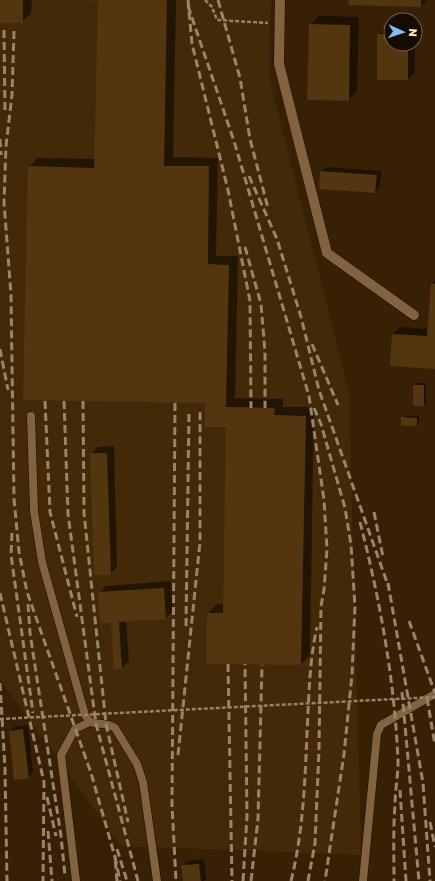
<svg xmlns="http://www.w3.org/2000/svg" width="435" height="881" viewBox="0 0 435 881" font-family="'Golos Text',sans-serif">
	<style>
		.built { fill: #432907 }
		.shadow { fill: #0007 }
		.building { fill: #533510 }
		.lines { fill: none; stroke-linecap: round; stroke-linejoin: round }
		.service-casing { stroke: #1a0b00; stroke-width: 9 }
		.minor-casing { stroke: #1a0b00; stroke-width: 11 }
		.path { stroke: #97826a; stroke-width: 2.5; stroke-dasharray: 4 2; stroke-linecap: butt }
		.service { stroke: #83623f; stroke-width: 8 }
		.minor { stroke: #83623f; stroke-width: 10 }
		.rail { stroke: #99846c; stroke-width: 3; stroke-dasharray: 8 4; stroke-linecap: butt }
		.path-bridge { stroke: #97826a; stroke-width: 2.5; stroke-dasharray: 4 2; stroke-linecap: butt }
	</style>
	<rect width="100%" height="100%" fill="#372004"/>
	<path class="built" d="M0 0H271L269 77 349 392 361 855 121 846 0 679Z"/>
	<g class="shadow">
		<path d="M0 0H32L31 13 22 22H0Z"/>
		<path d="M73 0H176L173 157 218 158 216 256H238L235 398 283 399V407H314L310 655 301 664 208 613 217 604H224L227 427 206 402 29 167 38 158 96 159 99 0Z"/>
		<path d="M350 0H427L421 6Z"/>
		<path d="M319 16 359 17 357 91 348 100 310 25Z"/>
		<path d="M385 28H391V44H415V72L408 79 378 35Z"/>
		<path d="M326 167 381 171 380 187 375 192 321 172Z"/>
		<path d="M435 280V368L393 334 400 327 429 329 432 284Z"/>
		<path d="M416 383H426V403L424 405H414V385Z"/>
		<path d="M404 416H419V423L417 425 402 418Z"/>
		<path d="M114 446 117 567 110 574 91 454 98 447Z"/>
		<path d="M171 581 173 611 166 618 126 621 129 661 122 668 112 622 99 593 106 586Z"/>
		<path d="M28 725 33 772 29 777 10 731 14 727Z"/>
		<path d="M204 859 206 879 204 881H184L182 866 187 861Z"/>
	</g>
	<g class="building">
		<rect x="0" y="0" width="23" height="23"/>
		<path d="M92 0H167L164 166H209L208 264 229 265 226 407 275 408 274 415 306 416 301 665 206 664 207 613H223L226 427H205V403L23 400 28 166 94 168 98 1H92Z"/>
		<path d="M349 0H421V7L348 5Z"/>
		<path d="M309 24 350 25 349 101 307 100Z"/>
		<path d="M377 34H391V44H408V80H377Z"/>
		<path d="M320 171 377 175 375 193 319 189Z"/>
		<path d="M431 283 435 284V369L390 366 392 334 427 336Z"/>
		<rect x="413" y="385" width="11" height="21"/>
		<path d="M401 417 417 418V426H401Z"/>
		<path d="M90 453H107L111 575H94Z"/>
		<path d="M164 588 166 619 119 622 122 669H114L111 623H100L98 592Z"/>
		<path d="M23 729 29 778 14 780 9 731Z"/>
		<path d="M199 864 201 881H183L181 865Z"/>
	</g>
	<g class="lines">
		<g class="service-casing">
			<g id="service">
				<path d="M31 416 34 511 42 562 85 715 90 722C99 725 108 722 115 728L137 764 143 782 157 881"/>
				<path d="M76 881 61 755 75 729 90 722"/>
				<path d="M363 881 377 734 381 725 435 694"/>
			</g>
		</g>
		<g class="minor-casing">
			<path id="minor" d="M280 0 279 64 327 253 414 315"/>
		</g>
		<path class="path" d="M205 0 212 7 217 20 268 23"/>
		<use href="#service" class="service"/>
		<use href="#minor" class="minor"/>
		<g class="rail">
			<path d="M188 0 192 44 228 190 250 301 251 408"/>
			<path d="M218 0 240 78 250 139 268 208"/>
			<path d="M188 6 234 141 309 396 324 500 327 549 324 590 321 606 319 750 315 843 308 881"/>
			<path d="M4 30 5 112"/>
			<path d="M14 31 12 95 6 146 4 202 11 295 14 499 19 552 27 592 91 773 115 857"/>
			<path d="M0 139 1 155"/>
			<path d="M249 176 277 239 301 317 319 390 389 588"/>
			<path d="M245 247 261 304 265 352V408"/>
			<path d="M312 344 338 405"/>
			<path d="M0 349 8 390"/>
			<path d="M45 401 50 512 77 617"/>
			<path d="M64 401 68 514 96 724 138 881"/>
			<path d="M83 401 84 513 106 724 128 822"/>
			<path d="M175 403 172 805 176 881"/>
			<path d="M314 408 321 424 345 508 351 545 355 606 352 675 344 754 325 881"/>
			<path d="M374 512 383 557"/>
			<path d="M360 522C380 600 395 682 398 762 398 777 395 791 395 805 393 830 394 856 394 881"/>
			<path d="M12 533 11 555 33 713"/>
			<path d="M388 583 423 783 430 881"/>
			<path d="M0 593 44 782 43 881"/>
			<path d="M28 604 30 633 61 836 65 876"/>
			<path d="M409 621 435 693"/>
			<path d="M186 626 189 412"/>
			<path d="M228 664 232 881"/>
			<path d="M0 683 5 769 7 881"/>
			<path d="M402 692 419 881"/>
			<path d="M427 698 435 745"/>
			<path d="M178 755 200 542V411"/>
			<path d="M400 790 406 881"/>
			<path d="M47 797 56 836"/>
			<path d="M430 822 435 847"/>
			<path d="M48 831 52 881"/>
			<path d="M117 849 127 881"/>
			<path d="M117 881 115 857 120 881"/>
			<path d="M243 881 247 816 245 664"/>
			<path d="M251 881 258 819 262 665"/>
			<path d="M291 881C303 833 305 782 307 733 309 697 309 662 317 627"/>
		</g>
		<path class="path-bridge" d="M0 719 435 697"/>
	</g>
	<g transform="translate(403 32) rotate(93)"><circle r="19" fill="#180c01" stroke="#716254"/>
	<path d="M0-3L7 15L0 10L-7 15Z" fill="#7dbef9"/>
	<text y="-6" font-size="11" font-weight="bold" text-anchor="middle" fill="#f7e4d1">N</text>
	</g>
</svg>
